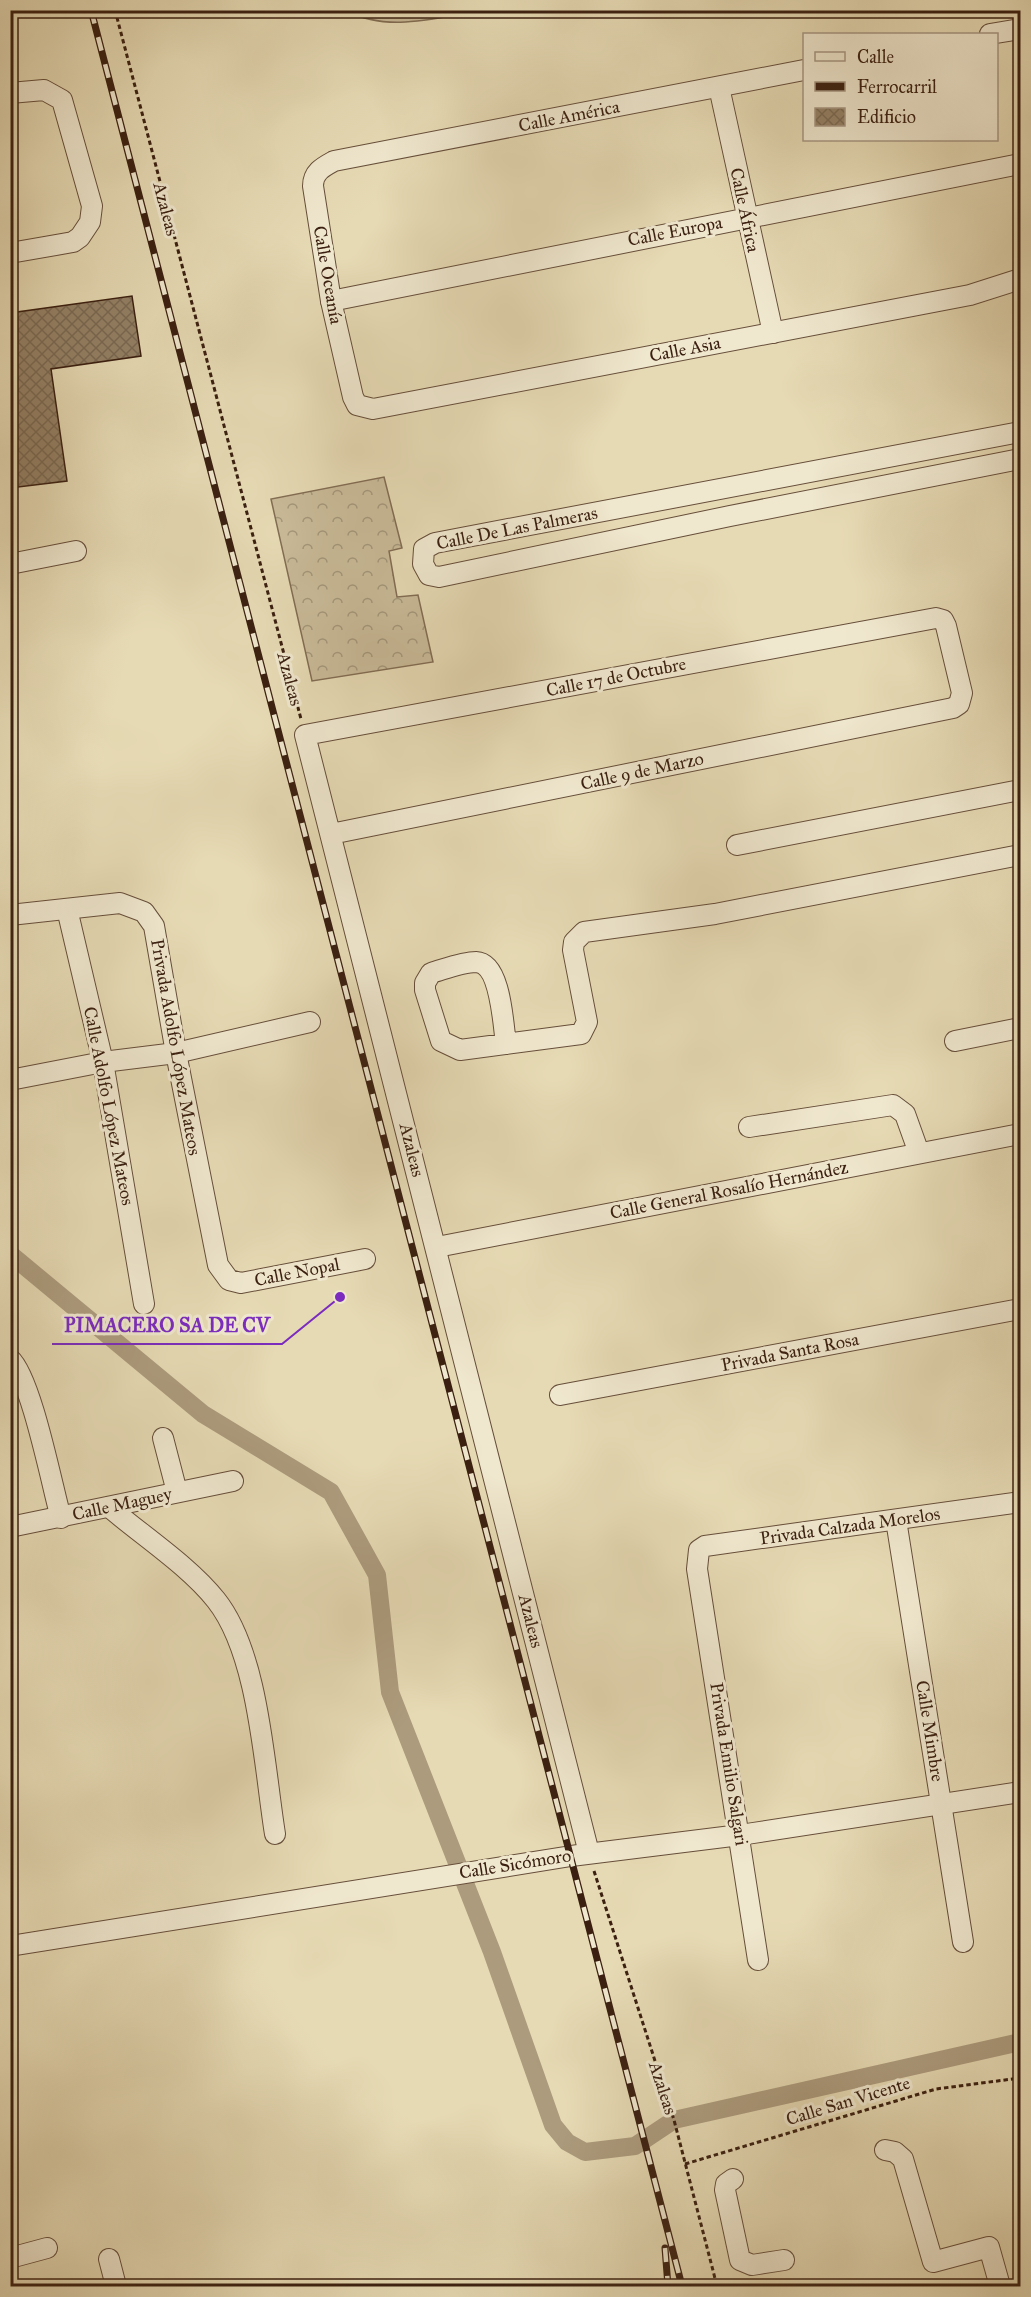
<svg xmlns="http://www.w3.org/2000/svg" width="1031" height="2297" viewBox="0 0 1031 2297" font-family="'IM FELL Great Primer',serif">
	<style>
		.forest { fill: url(#forest-crowns); stroke: #826d54; stroke-width: 1.5 }
		.pitch { fill: #c9ba98; stroke: #826d54; stroke-width: 1.5 }
		.lines { fill: none; stroke-linecap: round; stroke-linejoin: round }
		.canal { stroke: #ac9b7d; stroke-width: 18 }
		.building { fill: url(#building-cross-hatch); stroke: #3b2011; stroke-width: 1.5 }
		.minor-casing { stroke: #664e3a; stroke-width: 22 }
		.path { stroke: #3b2011; stroke-width: 3; stroke-dasharray: 4.5 3; stroke-linecap: butt }
		.minor { stroke: #efe7ce; stroke-width: 20 }
		.rail-casing { stroke: #3b2011; stroke-width: 7 }
		.rail { stroke: #efe7ce; stroke-width: 4.5; stroke-dasharray: 14; stroke-linecap: butt }
		.labels { text-anchor: middle; dominant-baseline: central; stroke-width: 6; stroke-linejoin: round; paint-order: stroke }
		.street-label { font-size: 18px; fill: #3b2011; stroke: #efe7ce }
		.leader { fill: none; stroke: #7b2cbf; stroke-width: 2 }
		.callout-dot { fill: #7b2cbf; stroke: #efe7ce; stroke-width: 2 }
		.callout-label { font-size: 20px; text-anchor: middle; font-weight: bold; fill: #7b2cbf; stroke: #efe7ce; stroke-width: 6; stroke-linejoin: round; paint-order: stroke }
	</style>
	<defs>
		<pattern id="forest-crowns" width="20" height="18" patternUnits="userSpaceOnUse" patternTransform="scale(1.5)"><rect width="20" height="18" fill="#c9ba98"/><path d="M2 6a3 3 0 1 1 6 0M12 15a3 3 0 1 1 6 0" fill="none" stroke="#a4977b"/></pattern>
		<pattern id="building-cross-hatch" width="8" height="8" patternUnits="userSpaceOnUse" patternTransform="scale(1.5)"><rect width="8" height="8" fill="#948166"/><path d="M0 0l8 8M0 8l8-8" fill="none" stroke="#7a6953"/></pattern>
	</defs>
	<rect width="100%" height="100%" fill="#e6dab4"/>
	<filter id="stains"><feTurbulence type="fractalNoise" baseFrequency=".00333" numOctaves="4"/><feColorMatrix values="0 0 0 0 .2 0 0 0 0 .09 0 0 0 0 .02 0 0 0 .5 -.17"/></filter>
	<radialGradient id="worn" r=".72"><stop offset=".6" stop-color="#630" stop-opacity="0"/><stop offset="1" stop-color="#630" stop-opacity=".3"/></radialGradient>
	<path class="forest" d="M384 477 402 548 389 551 397 597 418 595 433 662 312 681 271 499Z"/>
	<path class="pitch" d="M348 11H481C439 17 387 33 348 11Z"/>
	<g class="lines">
		<path class="canal" d="M10 1254 203 1414 331 1492 377 1575 390 1692 492 1952 553 2125 567 2142 585 2152 635 2146 674 2120 1020 2042"/>
	</g>
	<path class="building" d="M132 296 141 356 51 369 67 481 10 488V313Z"/>
	<g class="lines">
		<g class="minor-casing">
			<g id="minor">
				<path d="M990 34 1020 29"/>
				<path d="M804 70 334 161C323 167 313 172 313 186L331 301 353 397 357 405 373 409 970 295 1020 279"/>
				<path d="M719 87 773 333"/>
				<path d="M10 93 44 90 62 100 92 206 90 222 80 237 73 242 10 253"/>
				<path d="M331 301 1020 164"/>
				<path d="M1020 432 435 543 424 549 423 564 429 575 439 577 730 516 1020 459"/>
				<path d="M10 564 76 551"/>
				<path d="M331 834 953 708 959 704 962 693 946 626 943 620 936 618 305 735 589 1853"/>
				<path d="M737 845 1020 790"/>
				<path d="M67 909 103 1062 144 1304"/>
				<path d="M10 915 120 903 144 912 154 926 176 1053 218 1265 229 1280 241 1283 365 1259"/>
				<path d="M955 1041 1020 1028"/>
				<path d="M506 1044C503 1024 501 963 476 962 462 962 445 969 431 973L425 983V990L441 1041 460 1050 581 1034 587 1022 573 950 574 942 584 932 715 914 1020 855"/>
				<path d="M10 1080 103 1062 176 1053 310 1022"/>
				<path d="M749 1127 893 1105 905 1114 919 1153"/>
				<path d="M437 1247 1020 1134"/>
				<path d="M10 1359C31 1377 52 1486 61 1518"/>
				<path d="M560 1395 1020 1309"/>
				<path d="M163 1438 177 1492"/>
				<path d="M109 1507C143 1536 189 1566 216 1600 259 1654 264 1766 275 1834"/>
				<path d="M896 1520 963 1942"/>
				<path d="M10 1527 233 1481"/>
				<path d="M10 1946 571 1856 740 1835 1020 1792"/>
				<path d="M758 1960 697 1569 699 1550 705 1546 1020 1502"/>
				<path d="M885 2150 895 2152 903 2159 933 2262 989 2247 1000 2286"/>
				<path d="M733 2179 726 2184 725 2190 740 2260 752 2265 784 2260"/>
				<path d="M10 2258 47 2248"/>
				<path d="M109 2259 116 2286"/>
			</g>
		</g>
		<g class="path">
			<path d="M115 10 301 719"/>
			<path d="M594 1871 674 2120 717 2286"/>
			<path d="M685 2164 936 2089 1020 2078"/>
		</g>
		<use href="#minor" class="minor"/>
		<g class="rail-casing">
			<g id="rail">
				<path d="M91 10 682 2286"/>
				<path d="M665 2248 668 2286"/>
			</g>
		</g>
		<use href="#rail" class="rail"/>
	</g>
	<g class="labels">
		<g class="street-label">
			<text transform="translate(569 116) rotate(-11)">Calle América</text>
			<text transform="translate(166 209) rotate(75)">Azaleas</text>
			<text transform="translate(745 210) rotate(78)">Calle África</text>
			<text transform="translate(675 231) rotate(-11)">Calle Europa</text>
			<text transform="translate(328 275) rotate(80)">Calle Oceanía</text>
			<text transform="translate(685 349) rotate(-11)">Calle Asia</text>
			<text transform="translate(517 528) rotate(-11)">Calle De Las Palmeras</text>
			<text transform="translate(616 677) rotate(-11)">Calle 17 de Octubre</text>
			<text transform="translate(290 679) rotate(75)">Azaleas</text>
			<text transform="translate(642 771) rotate(-12)">Calle 9 de Marzo</text>
			<text transform="translate(176 1047) rotate(80)">Privada Adolfo López Mateos</text>
			<text transform="translate(109 1106) rotate(79)">Calle Adolfo López Mateos</text>
			<text transform="translate(412 1150) rotate(76)">Azaleas</text>
			<text transform="translate(729 1190) rotate(-11)">Calle General Rosalío Hernández</text>
			<text transform="translate(297 1272) rotate(-11)">Calle Nopal</text>
			<text transform="translate(790 1352) rotate(-11)">Privada Santa Rosa</text>
			<text transform="translate(122 1504) rotate(-12)">Calle Maguey</text>
			<text transform="translate(850 1526) rotate(-8)">Privada Calzada Morelos</text>
			<text transform="translate(531 1621) rotate(76)">Azaleas</text>
			<text transform="translate(930 1731) rotate(81)">Calle Mimbre</text>
			<text transform="translate(729 1764) rotate(81)">Privada Emilio Salgari</text>
			<text transform="translate(515 1864) rotate(-9)">Calle Sicómoro</text>
			<text transform="translate(663 2088) rotate(72)">Azaleas</text>
			<text transform="translate(848 2101) rotate(-17)">Calle San Vicente</text>
		</g>
	</g>
	<path class="leader" d="M340 1297L282 1344H52"/>
	<circle class="callout-dot" cx="340" cy="1297" r="6"/>
	<g class="callout-label">
		<text x="167" y="1332">PIMACERO SA DE CV</text>
	</g>
	<rect width="1031" height="2297" fill="none" stroke="#e6dab4" stroke-width="36"/>
	<rect x="12" y="12" width="1007" height="2273" fill="none" stroke="#3b2011" stroke-width="3"/>
	<rect x="18" y="18" width="995" height="2261" fill="none" stroke="#3b2011" stroke-width="1.5"/>
	<rect x="803" y="33" width="195" height="108" fill="#efe7ce" stroke="#a79782" stroke-width="1.5"/>
	<rect x="815" y="52" width="30" height="9" fill="#efe7ce" stroke="#a79782" stroke-width="1.5"/>
	<text x="857" y="63" font-size="18" fill="#3b2011">Calle</text>
	<rect x="815" y="82" width="30" height="9" fill="#3b2011" stroke="#a79782" stroke-width="1.5"/>
	<text x="857" y="93" font-size="18" fill="#3b2011">Ferrocarril</text>
	<rect x="815" y="108" width="30" height="18" fill="url(#building-cross-hatch)" stroke="#a79782" stroke-width="1.5"/>
	<text x="857" y="123" font-size="18" fill="#3b2011">Edificio</text>
	<rect width="100%" height="100%" filter="url(#stains)"/>
	<rect width="100%" height="100%" fill="url(#worn)"/>
</svg>
